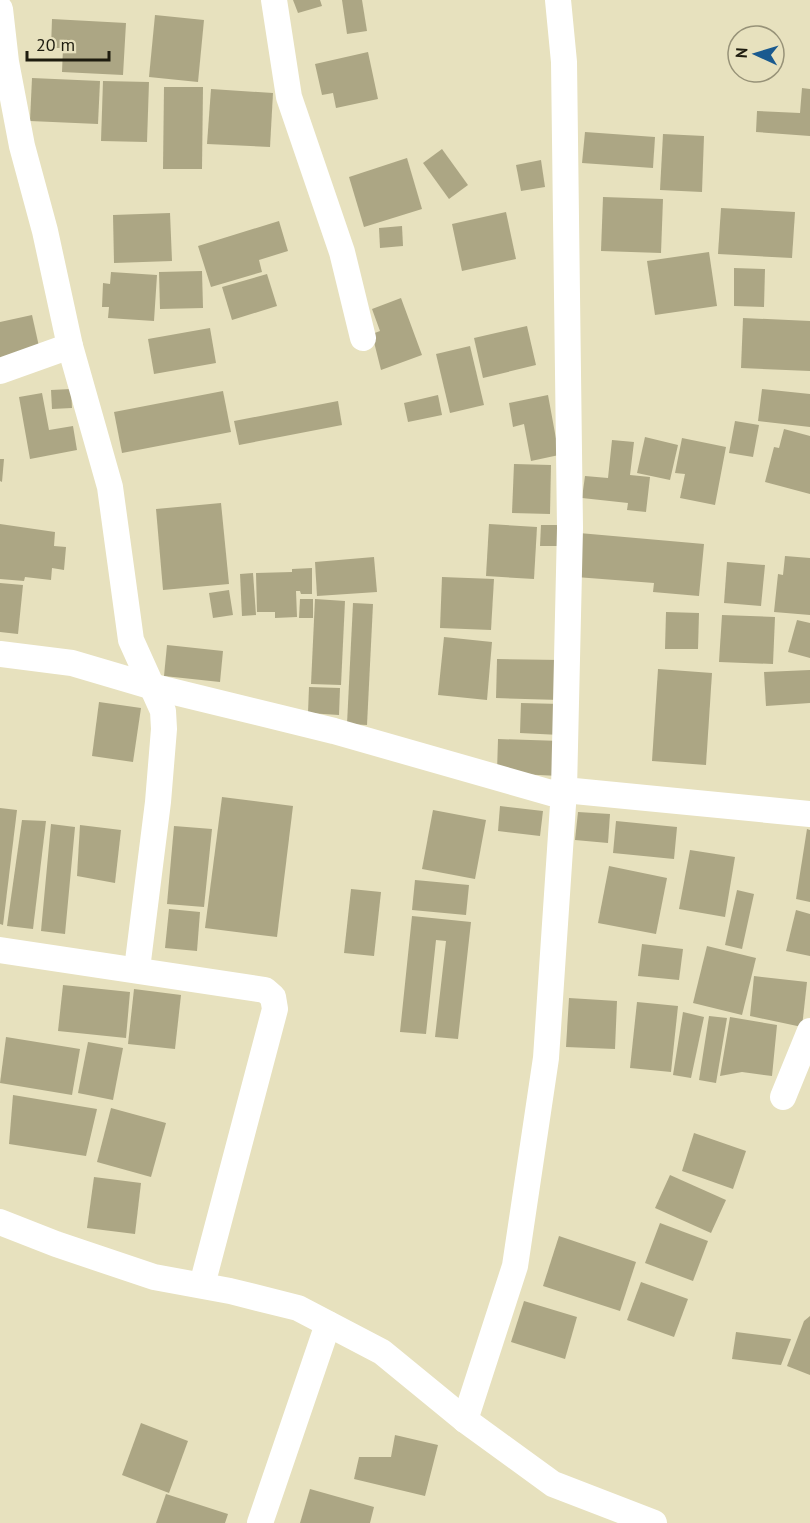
<svg xmlns="http://www.w3.org/2000/svg" width="810" height="1523" viewBox="0 0 810 1523" font-family="'PT Sans',sans-serif">
	<style>
		.building { fill: #aca684 }
		.lines { fill: none; stroke-linecap: round; stroke-linejoin: round }
		.minor { stroke: #fff; stroke-width: 26 }
	</style>
	<rect width="100%" height="100%" fill="#e7e1be"/>
	<g class="building">
		<path d="M293 0H320L322 6 298 13Z"/>
		<path d="M342 0H362L367 31 347 34Z"/>
		<path d="M155 15 204 20 198 82 149 77Z"/>
		<path d="M52 19 126 23 123 75 62 72 63 48H51Z"/>
		<path d="M368 52 378 99 336 108 333 93 322 95 315 64Z"/>
		<path d="M32 78 100 81 98 124 30 121Z"/>
		<path d="M103 81 149 82 147 142 101 141Z"/>
		<path d="M164 87H203L202 169H163Z"/>
		<path d="M802 88 810 89V136L756 132 757 111 800 113Z"/>
		<path d="M211 89 273 93 270 147 207 144Z"/>
		<path d="M585 132 655 137 653 168 582 163Z"/>
		<path d="M663 134 704 136 702 192 660 190Z"/>
		<path d="M442 149 468 185 449 199 423 163Z"/>
		<path d="M407 158 422 209 364 227 349 177Z"/>
		<path d="M541 160 545 187 521 191 516 165Z"/>
		<path d="M603 197 663 199 661 253 601 251Z"/>
		<path d="M721 208 795 212 792 258 718 254Z"/>
		<path d="M506 212 516 259 462 271 452 224Z"/>
		<path d="M170 213 172 261 114 263 113 215Z"/>
		<path d="M279 221 288 251 259 260 262 272 211 287 198 246Z"/>
		<path d="M402 226 403 246 380 248 379 228Z"/>
		<path d="M709 252 717 306 655 315 647 261Z"/>
		<path d="M734 268 765 269 764 307 734 306Z"/>
		<path d="M202 271 203 308 160 309 159 272Z"/>
		<path d="M111 272 157 275 154 321 108 318 109 307H102L103 283 110 284Z"/>
		<path d="M267 274 277 306 232 320 222 287Z"/>
		<path d="M401 298 422 355 381 370 372 334 380 331 372 309Z"/>
		<path d="M32 315 40 351 0 360V322Z"/>
		<path d="M743 318 810 321V371L741 368Z"/>
		<path d="M527 326 536 365 483 378 474 338Z"/>
		<path d="M210 328 216 363 154 374 148 339Z"/>
		<path d="M470 346 484 405 450 413 436 354Z"/>
		<path d="M71 389 72 408 52 409 51 390Z"/>
		<path d="M762 389 810 394V427L758 421Z"/>
		<path d="M223 391 231 432 122 453 114 412Z"/>
		<path d="M42 393 49 430 73 426 77 450 30 459 19 397Z"/>
		<path d="M438 395 442 415 408 422 404 403Z"/>
		<path d="M548 395 559 455 531 461 524 424 513 427 509 403Z"/>
		<path d="M338 401 342 425 239 445 234 421Z"/>
		<path d="M735 421 759 425 753 457 729 453Z"/>
		<path d="M784 429 810 436V494L765 482 774 447 779 448Z"/>
		<path d="M645 437 678 445 670 480 637 473Z"/>
		<path d="M682 438 726 447 715 505 680 498 685 474 675 473Z"/>
		<path d="M612 440 634 442 630 475 650 477 646 512 627 510 628 503 582 498 585 476 608 478Z"/>
		<path d="M0 459H4L2 482 0 481Z"/>
		<path d="M514 464 551 465 550 514 512 513Z"/>
		<path d="M221 503 229 584 163 590 156 509Z"/>
		<path d="M0 524 55 532 54 546 66 547 64 570 52 568 51 580 25 577 24 581 0 579Z"/>
		<path d="M489 524 537 527 534 579 486 576Z"/>
		<path d="M541 525H557V546H540Z"/>
		<path d="M579 533 704 544 699 596 653 592 654 583 576 577Z"/>
		<path d="M785 556 810 558V615L774 612 778 574 783 575Z"/>
		<path d="M374 557 377 592 317 596 315 562Z"/>
		<path d="M727 562 765 565 761 606 724 603Z"/>
		<path d="M312 568V594H301L300 591H296L297 617 275 618V612H257L256 573 292 572V569Z"/>
		<path d="M253 573 256 615 242 616 240 574Z"/>
		<path d="M442 577 494 579 491 630 440 628Z"/>
		<path d="M0 583 23 585 18 634 0 632Z"/>
		<path d="M229 590 233 615 213 618 209 593Z"/>
		<path d="M300 599H313V618H299Z"/>
		<path d="M315 599 345 601 341 685 311 684Z"/>
		<path d="M353 603 373 604 367 725 347 724Z"/>
		<path d="M666 612 699 613 698 649H665Z"/>
		<path d="M722 615 775 617 773 664 719 662Z"/>
		<path d="M797 620 810 623V658L788 652Z"/>
		<path d="M444 637 492 642 487 700 438 695Z"/>
		<path d="M167 645 223 651 220 682 164 676Z"/>
		<path d="M497 659 561 660 560 700 496 698Z"/>
		<path d="M658 669 712 673 706 765 652 761Z"/>
		<path d="M810 670V703L766 706 764 672Z"/>
		<path d="M309 687 340 688 339 715 308 713Z"/>
		<path d="M99 702 141 708 133 762 92 756Z"/>
		<path d="M521 703 561 704 560 735 520 733Z"/>
		<path d="M498 739 561 741 559 776 497 773Z"/>
		<path d="M222 797 293 806 277 937 205 928Z"/>
		<path d="M500 806 543 811 540 836 498 831Z"/>
		<path d="M0 808 17 810 3 925 0 924Z"/>
		<path d="M433 810 486 820 475 879 422 869Z"/>
		<path d="M578 812 610 814 608 843 575 840Z"/>
		<path d="M22 820 46 821 33 929 7 926Z"/>
		<path d="M616 821 677 827 674 859 613 853Z"/>
		<path d="M51 824 75 827 65 934 41 931Z"/>
		<path d="M80 825 121 830 115 883 77 876Z"/>
		<path d="M174 826 212 829 204 907 167 904Z"/>
		<path d="M807 829 810 830V902L796 899Z"/>
		<path d="M690 850 735 857 725 917 679 909Z"/>
		<path d="M609 866 667 878 656 934 598 923Z"/>
		<path d="M415 880 469 885 466 915 412 910Z"/>
		<path d="M351 889 381 892 374 956 344 953Z"/>
		<path d="M737 890 754 894 742 949 725 945Z"/>
		<path d="M169 909 200 912 197 951 165 948Z"/>
		<path d="M796 910 810 914V956L786 951Z"/>
		<path d="M412 916 471 922 458 1039 435 1037 446 941 436 940 426 1034 400 1032Z"/>
		<path d="M642 944 683 949 679 980 638 976Z"/>
		<path d="M707 946 756 958 742 1015 693 1003Z"/>
		<path d="M754 976 807 982 802 1027 750 1016Z"/>
		<path d="M63 985 130 992 126 1038 58 1031Z"/>
		<path d="M134 989 181 995 175 1049 128 1044Z"/>
		<path d="M569 998 617 1001 615 1049 566 1047Z"/>
		<path d="M637 1002 678 1006 671 1072 630 1068Z"/>
		<path d="M683 1012 704 1017 691 1078 673 1075Z"/>
		<path d="M709 1016 727 1018 716 1083 699 1080Z"/>
		<path d="M730 1017 777 1025 772 1076 742 1072 720 1076Z"/>
		<path d="M6 1037 80 1049 72 1095 0 1083Z"/>
		<path d="M88 1042 123 1048 113 1100 78 1093Z"/>
		<path d="M13 1095 97 1109 86 1156 9 1144Z"/>
		<path d="M111 1108 166 1123 151 1177 97 1162Z"/>
		<path d="M694 1133 746 1151 733 1189 682 1171Z"/>
		<path d="M670 1175 726 1200 711 1233 655 1208Z"/>
		<path d="M94 1177 141 1183 135 1234 87 1228Z"/>
		<path d="M660 1223 708 1241 693 1281 645 1263Z"/>
		<path d="M559 1236 636 1262 620 1311 543 1286Z"/>
		<path d="M641 1282 688 1299 674 1337 627 1320Z"/>
		<path d="M524 1301 577 1317 565 1359 511 1342Z"/>
		<path d="M810 1316V1375L787 1366 804 1321Z"/>
		<path d="M736 1332 791 1339 781 1365 732 1359Z"/>
		<path d="M141 1423 188 1441 169 1493 122 1475Z"/>
		<path d="M395 1435 438 1445 425 1496 354 1479 359 1457H391Z"/>
		<path d="M310 1489 374 1507 370 1523H300Z"/>
		<path d="M166 1494 228 1514 225 1523H156Z"/>
	</g>
	<g class="lines">
		<g class="minor">
			<path d="M274 0 289 97 342 252 363 338"/>
			<path d="M0 9 6 62 22 146 45 231 70 346 110 487 131 640 163 711 164 729 158 802 137 969"/>
			<path d="M0 371 70 346"/>
			<path d="M0 654 72 663 150 686 334 731 551 793 564 790 810 814"/>
			<path d="M0 950 265 990 273 997 275 1009 202 1285"/>
			<path d="M783 1097 810 1031"/>
			<path d="M0 1222 56 1244 154 1277 230 1291 298 1308 382 1352 465 1420 553 1484 654 1523"/>
			<path d="M465 1420 515 1266 546 1058 564 790 570 528 564 62 558 0"/>
			<path d="M260 1523 328 1324"/>
		</g>
	</g>
	<g transform="translate(756 54) rotate(274)"><circle r="28" fill="#e7e1be" stroke="#979278" stroke-width="1.5"/>
	<path d="M0-4.5L10 22L0 15L-10 22Z" fill="#1a5a8f"/>
	<text y="-9" font-size="16" font-weight="bold" text-anchor="middle" fill="#1e1c0f">N</text>
	</g>
	<path d="M27 51v9h82v-9" fill="none" stroke="#1e1c0f" stroke-width="3"/>
	<text x="36" y="51" font-size="18" fill="#1e1c0f" stroke="#e7e1be" stroke-width="4.5" paint-order="stroke">20 m</text>
</svg>
